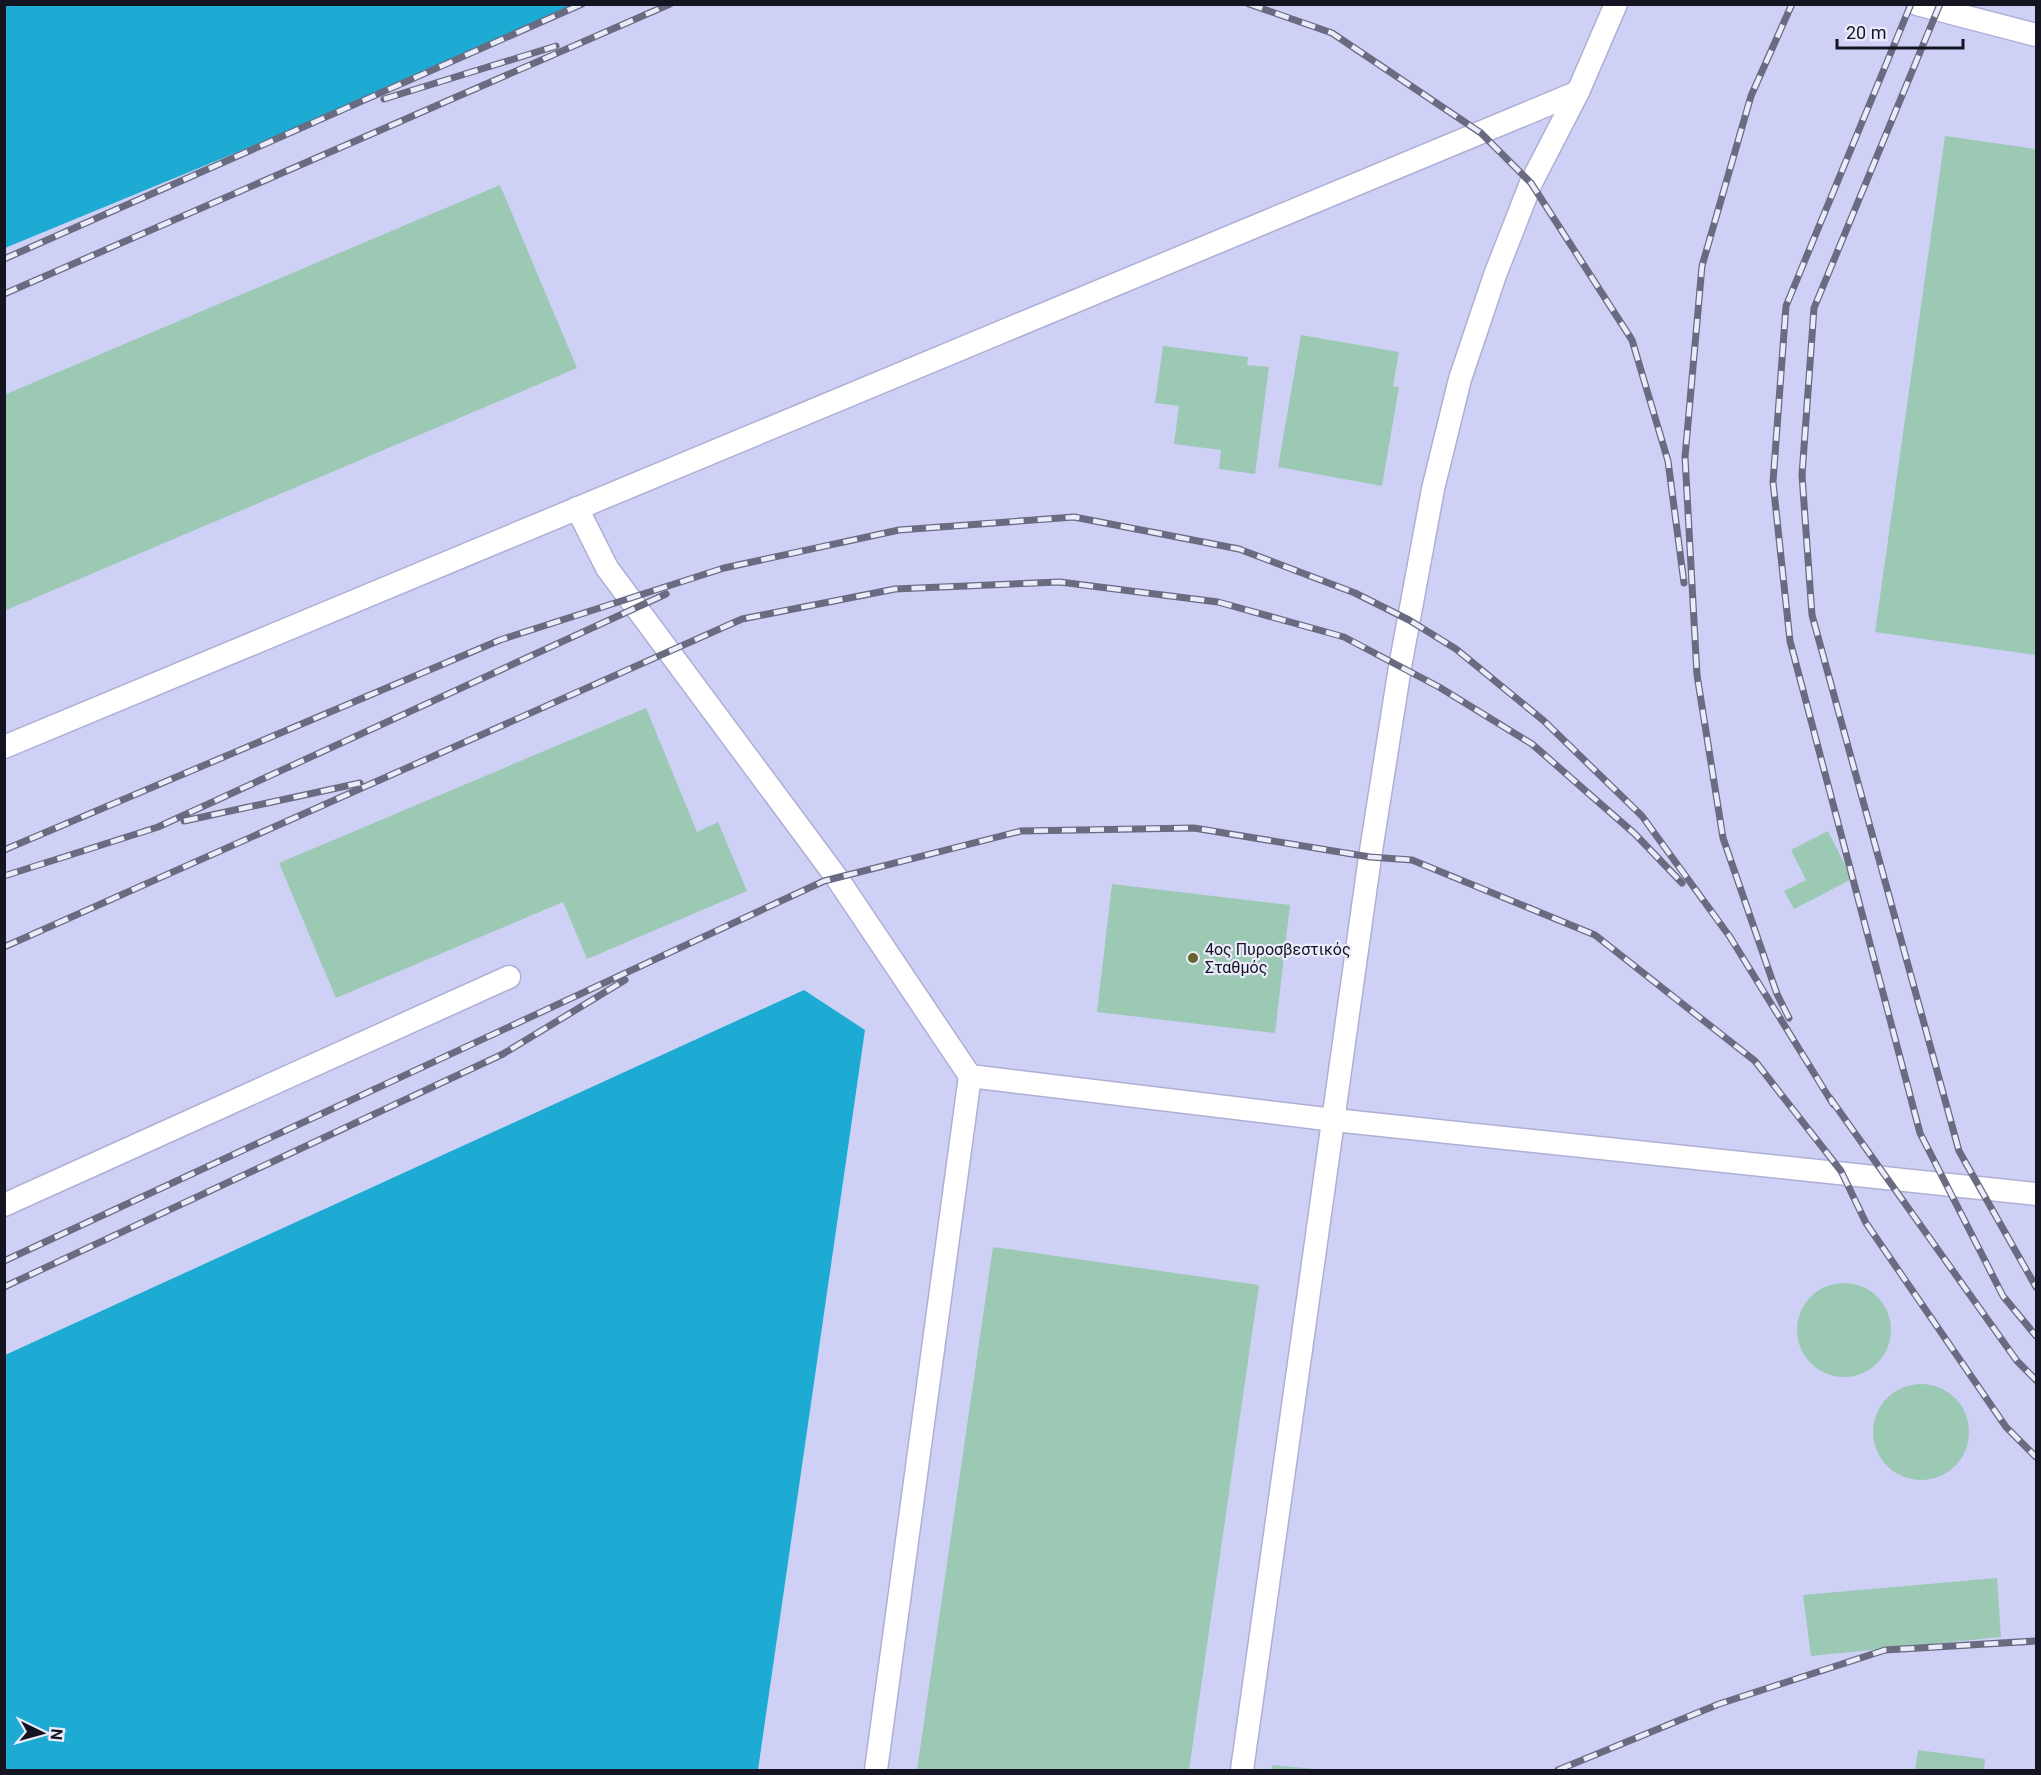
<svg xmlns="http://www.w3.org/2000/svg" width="2041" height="1775" viewBox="0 0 2041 1775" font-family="Roboto,sans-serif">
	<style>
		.built { fill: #cfd0f6 }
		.water { fill: #1daad3 }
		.building { fill: #9cc9b4 }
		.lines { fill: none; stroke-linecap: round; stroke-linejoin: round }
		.service-casing { stroke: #afafd6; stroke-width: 25 }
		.service { stroke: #fff; stroke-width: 22 }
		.rail-casing { stroke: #6a6b81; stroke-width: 7 }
		.rail { stroke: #eaebfb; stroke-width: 4.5; stroke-dasharray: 14; stroke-linecap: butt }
		.poi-dot { fill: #67632f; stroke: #eaebfb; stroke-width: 2 }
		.labels { text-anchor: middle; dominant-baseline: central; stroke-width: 4.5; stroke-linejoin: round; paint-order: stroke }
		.poi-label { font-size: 16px; fill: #141422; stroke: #eaebfb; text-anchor: start }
	</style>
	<rect width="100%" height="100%" fill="#dbdcfc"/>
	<path class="built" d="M580 5H2036V1770H758L865 1030 804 990 5 1355V248L386 91Z"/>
	<g class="water">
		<path d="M5 4H580V5L386 91 5 248Z"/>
		<path d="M804 990 865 1030 758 1770H5V1355Z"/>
	</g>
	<g class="building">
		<path d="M1945 136 2036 149V655L1875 632Z"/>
		<path d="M500 185 577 368 4 611V395Z"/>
		<path d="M1301 335 1399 352 1393 386 1399 387 1382 486 1278 467Z"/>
		<path d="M1163 346 1248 357 1247 365 1269 367 1255 474 1219 469 1221 450 1174 444 1179 406 1155 403Z"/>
		<path d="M646 708 697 832 718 822 747 891 587 959 563 902 336 998 279 863Z"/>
		<path d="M1828 831 1852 879 1794 909 1784 891 1806 880 1791 850Z"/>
		<path d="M1112 884 1290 905 1275 1033 1097 1012Z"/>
		<path d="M993 1247 1259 1285 1189 1770H917Z"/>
		<circle cx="1844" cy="1330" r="47"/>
		<circle cx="1921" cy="1432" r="48"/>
		<path d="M1997 1578 2001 1637 1811 1656 1803 1595Z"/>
		<path d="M1918 1750 1985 1759 1984 1770H1915Z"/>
		<path d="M1272 1765 1315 1769 1314 1770H1271Z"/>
	</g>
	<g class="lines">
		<g class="service-casing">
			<g id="service">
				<path d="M1917 4 2036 35"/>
				<path d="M577 508 607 568 837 878 970 1076 1334 1120 2036 1194"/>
				<path d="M4 747 1578 92"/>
				<path d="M4 1205 509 977"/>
				<path d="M876 1770 970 1076"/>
				<path d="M1242 1770 1370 857 1400 667 1433 489 1460 379 1495 275 1531 183 1578 92 1616 4"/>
			</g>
		</g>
		<use href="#service" class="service"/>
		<g class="rail-casing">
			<g id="rail">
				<path d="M1249 4 1332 33 1481 133 1531 183 1632 340 1668 461 1684 583"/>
				<path d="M1911 4 1786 306 1773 482 1790 641 1920 1133 2003 1296 2036 1336"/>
				<path d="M1940 4 1814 308 1802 475 1812 615 1959 1151 2036 1287"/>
				<path d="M384 99 556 46"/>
				<path d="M4 259 582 4"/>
				<path d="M4 294 670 4"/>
				<path d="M184 821 360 783"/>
				<path d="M4 850 500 640 724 568 899 530 1074 517 1239 549 1355 593 1409 620 1456 649 1544 721 1642 816 1730 937 1833 1104"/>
				<path d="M4 876 158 827 666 594"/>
				<path d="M4 947 742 619 895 589 1060 582 1218 602 1344 637 1439 687 1532 744 1635 834 1682 883"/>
				<path d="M1789 1018 1777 994 1723 838 1697 675 1685 457 1702 266 1751 96 1792 4"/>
				<path d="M1830 1098 2017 1361 2036 1380"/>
				<path d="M4 1261 824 881 1021 831 1194 828 1370 857 1412 860 1595 935 1755 1061 1841 1171 1866 1223 2006 1427 2036 1457"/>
				<path d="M4 1287 503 1054 625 980"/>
				<path d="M1558 1770 1719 1704 1885 1650 2036 1641"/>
			</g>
		</g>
		<use href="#rail" class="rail"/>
	</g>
	<circle class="poi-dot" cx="1193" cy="958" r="6"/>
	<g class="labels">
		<g class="poi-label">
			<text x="1205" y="949">4ος Πυροσβεστικός<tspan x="1205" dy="18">Σταθμός</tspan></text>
		</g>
	</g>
	<rect width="2041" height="1775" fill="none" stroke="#141422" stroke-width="12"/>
	<g transform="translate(42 1733) rotate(95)" stroke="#eaebfb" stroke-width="4.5" paint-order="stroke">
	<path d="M0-4.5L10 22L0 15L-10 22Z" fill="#141422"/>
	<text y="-9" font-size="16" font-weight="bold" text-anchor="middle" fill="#141422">N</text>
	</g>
	<path d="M1837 39v9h126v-9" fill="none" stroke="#141422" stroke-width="3"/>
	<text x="1846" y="39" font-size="18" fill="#141422" stroke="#eaebfb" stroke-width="4.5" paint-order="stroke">20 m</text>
</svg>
